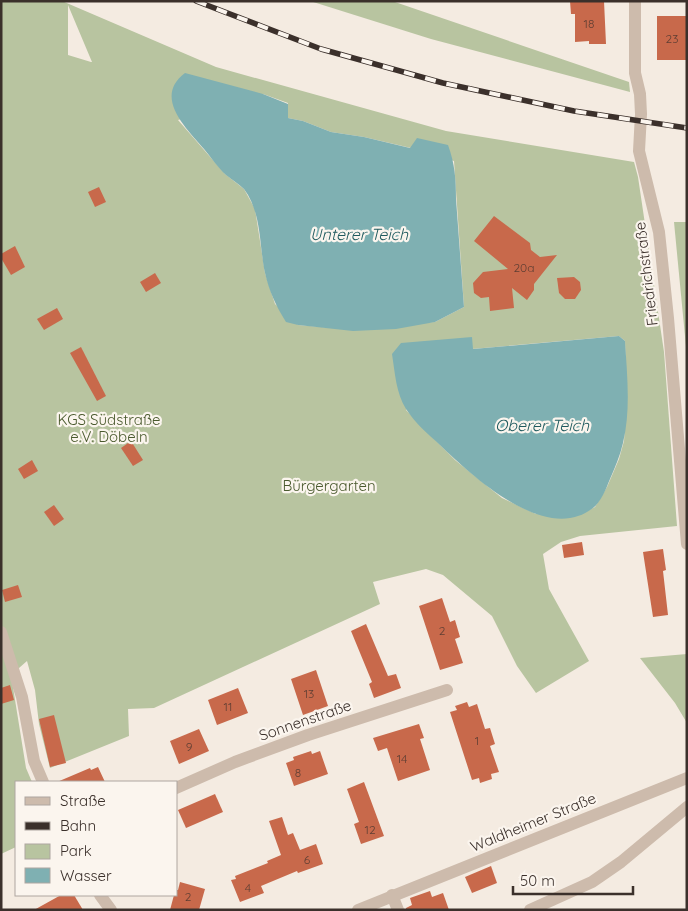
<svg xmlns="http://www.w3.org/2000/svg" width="688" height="911" viewBox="0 0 688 911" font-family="Quicksand,sans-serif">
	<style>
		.green { fill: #b8c4a0; fill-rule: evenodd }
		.water { fill: #7fb0b2 }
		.building { fill: #c8694b }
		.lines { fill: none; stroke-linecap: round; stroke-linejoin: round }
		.street { stroke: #cdbbac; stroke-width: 12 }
		.rail-casing { stroke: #3b302b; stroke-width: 5.5 }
		.rail { stroke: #fbf5ee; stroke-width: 4; stroke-dasharray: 11; stroke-linecap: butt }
		.labels { text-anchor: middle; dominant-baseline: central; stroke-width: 4.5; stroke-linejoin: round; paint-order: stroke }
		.number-label { font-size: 12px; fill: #5e3e33 }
		.street-label { font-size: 15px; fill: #3b302b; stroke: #fbf5ee }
		.park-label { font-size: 15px; fill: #4a5a2e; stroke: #fbf5ee }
		.water-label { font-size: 16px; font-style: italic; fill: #1f5a5e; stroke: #fbf5ee }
	</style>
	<rect width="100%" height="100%" fill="#f4ebe1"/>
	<g class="green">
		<path d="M1 1H62L216 67 446 131 634 162 638 177 664 352 677 526 580 536 561 542 543 554 549 589 589 661 536 693 517 666 492 616 443 575 426 569 373 582 380 604 154 708 128 709 129 736 50 768 39 724 35 690 27 661 11 675 26 768 32 782H16V847L1 854ZM68 5 92 62H91L68 55ZM263 94 288 103V118L303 121 331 132 364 137 411 148 454 161 464 307 435 322 333 328 298 325 275 304 265 273 255 209 244 189 225 174 178 120ZM619 336 625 341 627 398 624 441 619 459 607 487 595 507 579 515 536 514 502 498 455 460 406 410 472 337V349Z"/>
		<path d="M310 1H392L629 82 630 92 431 39Z"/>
		<path d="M674 222H687V357Z"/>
		<path d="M687 654V723L675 703 640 658Z"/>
	</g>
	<g class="water">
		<path d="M185 73 263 94 288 104V118L303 121 331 132 364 137 410 148 417 138 448 145C455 164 456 180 456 199L464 307 435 322 396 329 353 331 298 325 286 322C276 306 269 291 265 273 259 246 262 213 244 189 239 184 232 180 226 175 218 168 211 157 204 149 186 128 153 97 185 73Z"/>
		<path d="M619 336 625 341C627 374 631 410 623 443 620 456 615 467 610 479 606 489 601 502 593 508 546 545 472 476 440 445 428 434 415 423 406 409 396 393 395 373 392 354L401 343 472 337 473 349Z"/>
	</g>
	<g class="building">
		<path d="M570 1H604L606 44H589V41L575 42V14H571Z"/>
		<rect x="657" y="16" width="30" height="44"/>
		<path d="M99 187 106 202 95 207 88 192Z"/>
		<path d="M494 216 530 243 531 250 540 257 557 255 534 284V290L527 300 512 288 514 308 490 311 489 297 481 298 474 293 473 283 483 272 508 269 474 241Z"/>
		<path d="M15 246 25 267 11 275 1 258V254Z"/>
		<path d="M155 273 161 283 146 292 140 282Z"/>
		<path d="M574 277 580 282 581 290 575 299H565L559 293 557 278Z"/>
		<path d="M57 308 63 319 44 330 37 319Z"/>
		<path d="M81 347 106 396 97 401 70 353Z"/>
		<path d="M131 441 143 460 133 466 121 448Z"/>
		<path d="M32 460 38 471 24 479 18 469Z"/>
		<path d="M54 505 64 519 54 526 44 512Z"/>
		<path d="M582 542 584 555 564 558 562 545Z"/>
		<path d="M663 549 666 570 663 571 668 615 653 617 643 552Z"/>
		<path d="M18 585 22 597 5 602 2 590Z"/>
		<path d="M442 598 450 622 455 620 460 637 455 639 463 663 440 670 419 606Z"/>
		<path d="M366 624 388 676 396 674 401 688 374 698 369 684 372 682 351 631Z"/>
		<path d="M316 670 328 706 303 715 291 679Z"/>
		<path d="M10 685 14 700 1 704V688Z"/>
		<path d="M238 688 248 713 217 725 208 700Z"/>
		<path d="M467 702 469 707 477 704 485 729 490 728 495 744 490 746 499 772 491 774 492 779 480 783 479 778 472 780 450 712 457 710 455 706Z"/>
		<path d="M54 715 66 763 50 767 39 719Z"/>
		<path d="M419 724 424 738 420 739 430 770 398 781 387 748 378 751 373 738Z"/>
		<path d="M199 729 209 751 179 764 170 741Z"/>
		<path d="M311 751 312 754 320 751 328 774 294 786 286 763 294 760 293 757Z"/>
		<path d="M98 767 105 782H57L90 768 91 770Z"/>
		<path d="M364 782 384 836 361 844 354 824 359 822 347 789Z"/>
		<path d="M215 794 223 812 186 828 178 810Z"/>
		<path d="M282 817 288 835 293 833 300 850 316 844 323 864 298 873 297 871 261 886 264 893 240 902 231 880 236 879 235 876 268 863 267 861 281 855 269 821Z"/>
		<path d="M491 866 497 883 472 893 465 877Z"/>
		<path d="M180 882 205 889 199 910H170L174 895H176V890H178Z"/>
		<path d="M430 891 432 897 443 893 449 910H406V908L412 905 410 898Z"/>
		<path d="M61 895H74L83 910H34Z"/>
	</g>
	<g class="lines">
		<g class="street">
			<path d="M635 1V73L640 94 641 114 639 151 659 232 668 318 687 544"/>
			<path d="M1 632 22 697 34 761 43 782"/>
			<path d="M176 788 235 762 308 735 447 690"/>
			<path d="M100 895 111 910"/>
			<path d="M392 895 398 910"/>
			<path d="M358 910 687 778"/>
			<path d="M530 910 592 882 621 862 687 807"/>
		</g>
		<g class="rail-casing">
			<path id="rail" d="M196 1 321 49 443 83 574 111 687 128"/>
		</g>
		<use href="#rail" class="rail"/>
	</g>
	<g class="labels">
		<g class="number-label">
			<text x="589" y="23">18</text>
			<text x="672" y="38">23</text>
			<text x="524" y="267">20a</text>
			<text x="442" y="630">2</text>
			<text x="309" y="693">13</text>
			<text x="228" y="706">11</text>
			<text x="477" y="740">1</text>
			<text x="189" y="746">9</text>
			<text x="402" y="758">14</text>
			<text x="298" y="772">8</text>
			<text x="370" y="829">12</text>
			<text x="307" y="859">6</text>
			<text x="248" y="887">4</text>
			<text x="188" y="896">2</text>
		</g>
		<g class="street-label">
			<text transform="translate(646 274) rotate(-97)">Friedrichstraße</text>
			<text transform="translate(305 720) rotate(-19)">Sonnenstraße</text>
			<text transform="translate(533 822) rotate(-22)">Waldheimer Straße</text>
		</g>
		<g class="park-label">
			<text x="109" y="419">KGS Südstraße<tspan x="109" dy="17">e.V. Döbeln</tspan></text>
			<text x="329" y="485">Bürgergarten</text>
		</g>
		<g class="water-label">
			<text x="359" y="234">Unterer Teich</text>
			<text x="542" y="425">Oberer Teich</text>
		</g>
	</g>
	<rect width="688" height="911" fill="none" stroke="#3b302b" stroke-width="5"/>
	<rect x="15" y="781" width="162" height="115" fill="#fbf5ee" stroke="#aea6a0"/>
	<rect x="25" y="797" width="25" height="8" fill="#cdbbac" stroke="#aea6a0"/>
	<text x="60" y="806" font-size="15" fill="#3b302b">Straße</text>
	<rect x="25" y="822" width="25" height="8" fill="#3b302b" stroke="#aea6a0"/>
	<text x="60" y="831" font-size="15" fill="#3b302b">Bahn</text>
	<rect x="25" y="844" width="25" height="15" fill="#b8c4a0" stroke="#aea6a0"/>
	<text x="60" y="856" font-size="15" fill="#3b302b">Park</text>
	<rect x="25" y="868" width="25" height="15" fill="#7fb0b2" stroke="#aea6a0"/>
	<text x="60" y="881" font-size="15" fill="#3b302b">Wasser</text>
	<path d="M513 886v8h120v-8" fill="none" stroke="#3b302b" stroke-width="2.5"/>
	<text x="520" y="886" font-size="15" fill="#3b302b" stroke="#fbf5ee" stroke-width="4" paint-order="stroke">50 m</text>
</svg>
